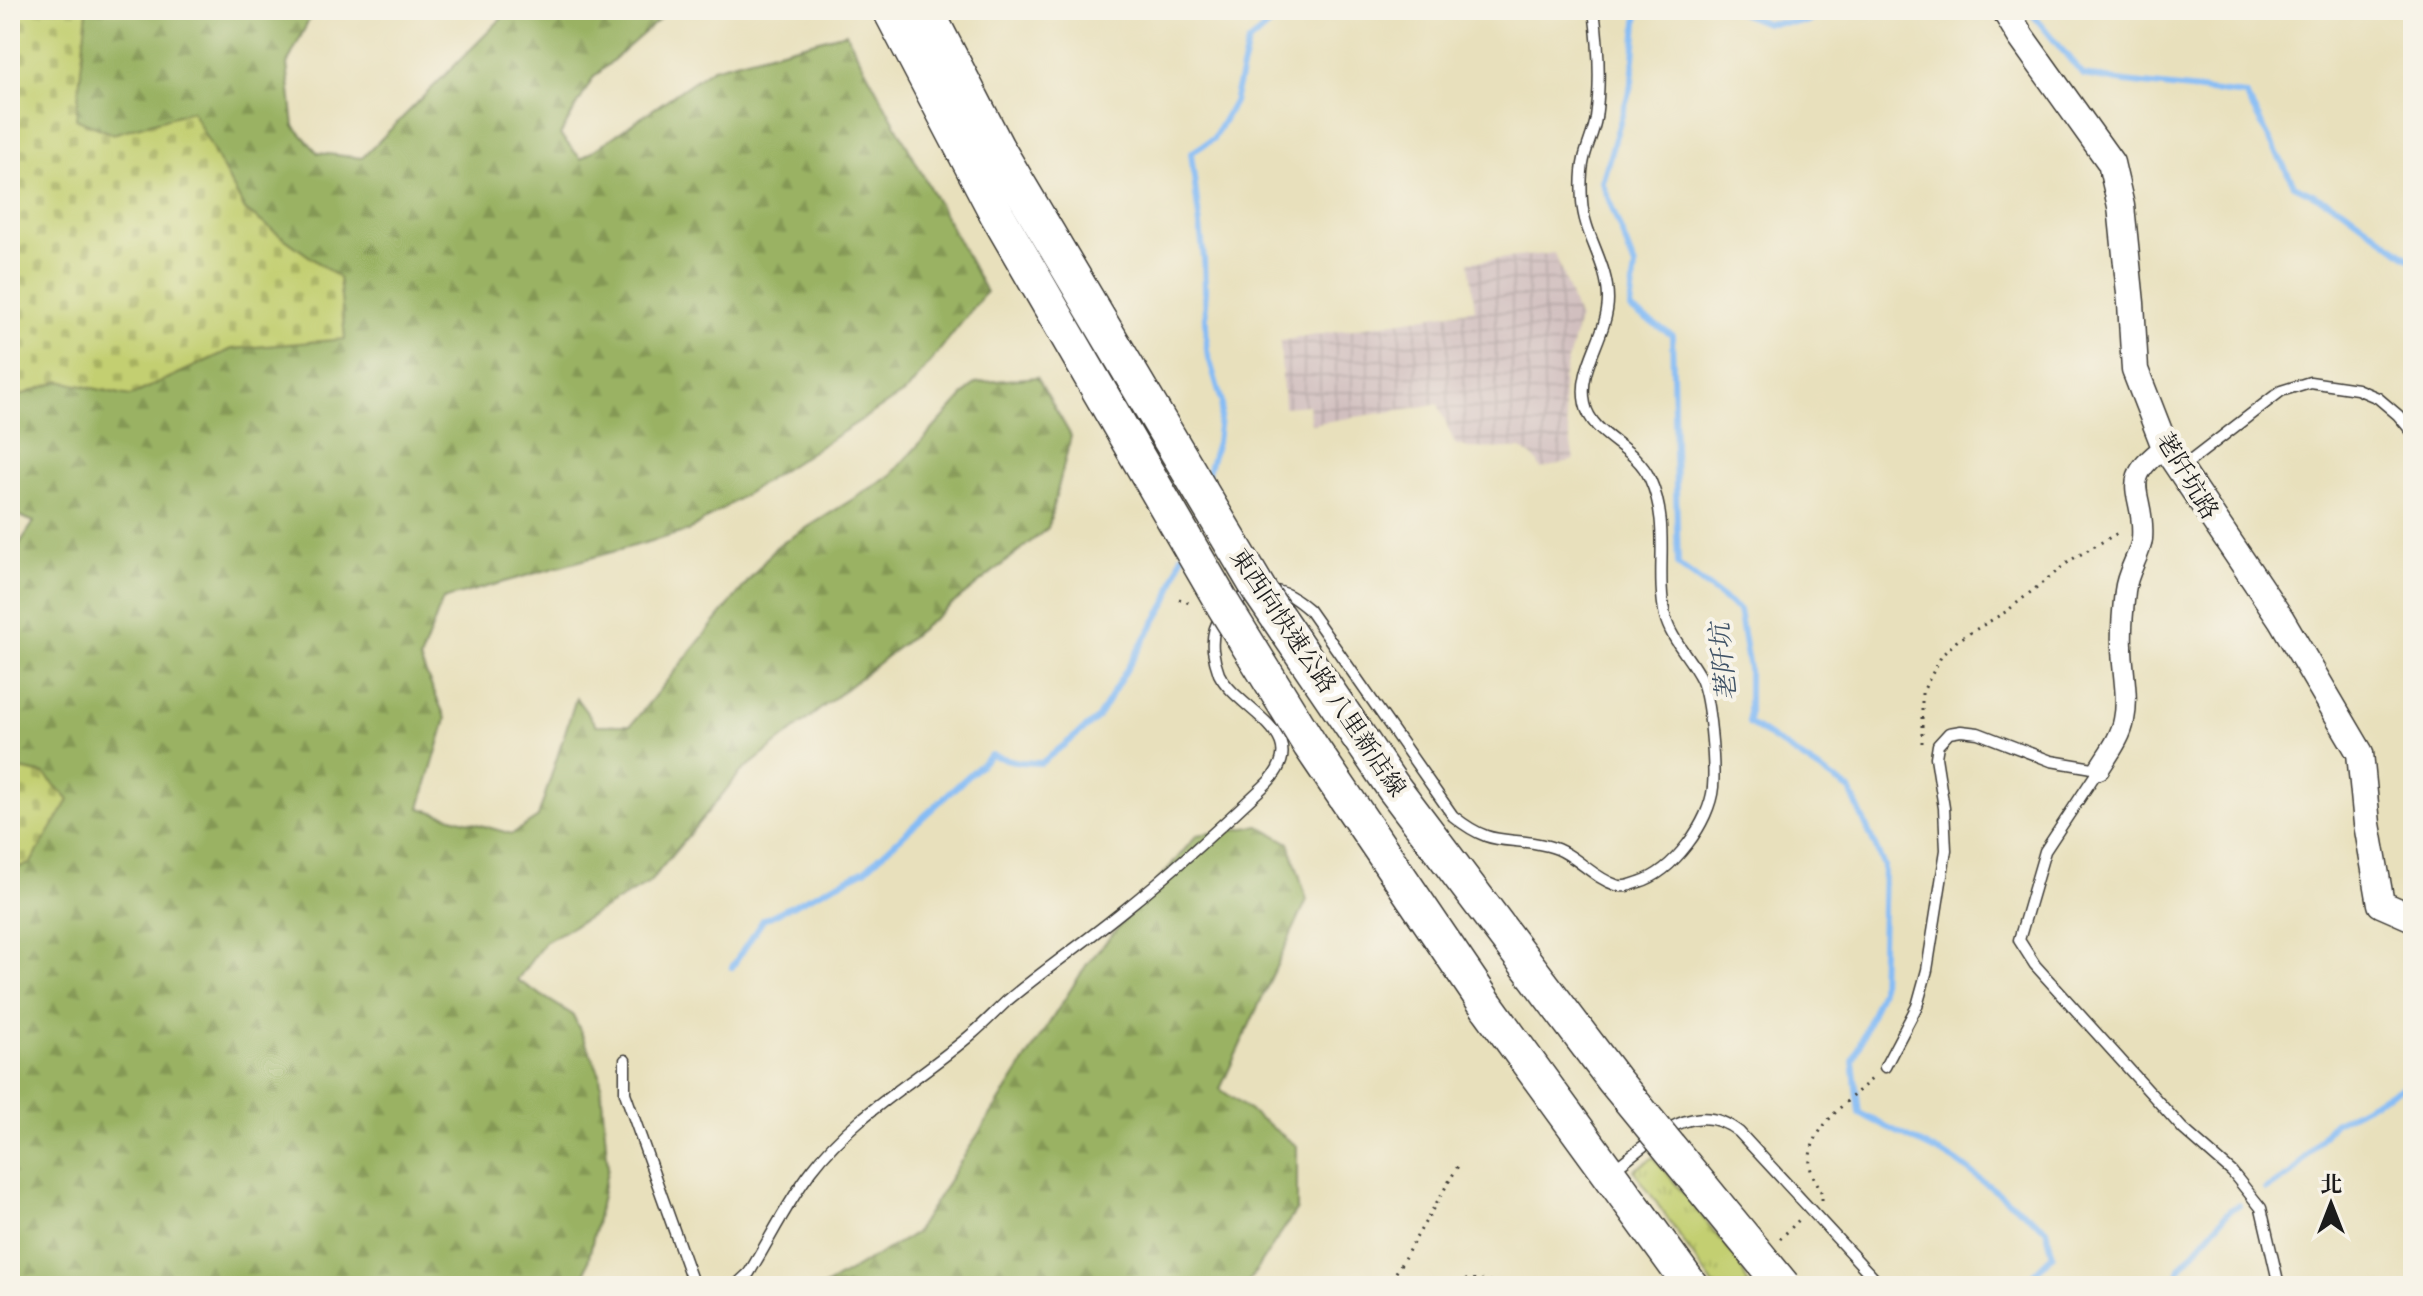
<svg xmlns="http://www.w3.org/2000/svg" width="2423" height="1296" viewBox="0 0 2423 1296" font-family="'IM FELL Double Pica','Noto Serif TC',serif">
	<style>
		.industrial { fill: url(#industrial-grid) }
		.grass { fill: url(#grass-tufts); stroke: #707646; stroke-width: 2 }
		.forest { fill: url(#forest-firs); stroke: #5b6740; stroke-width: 2 }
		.cemetery { fill: url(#cemetery-stones); stroke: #707646; stroke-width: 2 }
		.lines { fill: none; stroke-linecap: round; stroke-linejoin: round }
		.stream { stroke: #85bcf5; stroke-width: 6 }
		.service-casing { stroke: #3b3934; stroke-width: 13 }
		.minor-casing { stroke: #3b3934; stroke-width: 23 }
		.tertiary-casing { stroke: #3b3934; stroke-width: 29 }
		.trunk-casing { stroke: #3b3934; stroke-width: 37 }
		.path { stroke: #3b3934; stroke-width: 3; stroke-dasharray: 2 6; stroke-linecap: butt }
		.service { stroke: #fff; stroke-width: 10 }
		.minor { stroke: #fff; stroke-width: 20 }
		.tertiary { stroke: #fff; stroke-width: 26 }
		.trunk { stroke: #fff; stroke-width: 34 }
		.trunk-bridge-casing { stroke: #3b3934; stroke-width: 37; stroke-linecap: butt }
		.trunk-bridge { stroke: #fff; stroke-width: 34 }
		.labels { text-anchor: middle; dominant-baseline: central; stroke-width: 8; stroke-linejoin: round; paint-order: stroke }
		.street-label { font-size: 24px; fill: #1c1c1c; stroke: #f7f3e8 }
		.water-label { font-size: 26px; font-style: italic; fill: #415468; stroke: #f7f3e8 }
	</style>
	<defs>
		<pattern id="industrial-grid" width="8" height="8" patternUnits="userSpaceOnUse" patternTransform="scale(2)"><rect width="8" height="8" fill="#d1bfbf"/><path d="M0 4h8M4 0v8" fill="none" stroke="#b3a4a4"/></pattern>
		<pattern id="grass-tufts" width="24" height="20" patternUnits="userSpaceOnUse" patternTransform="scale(2)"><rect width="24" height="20" fill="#c3cf71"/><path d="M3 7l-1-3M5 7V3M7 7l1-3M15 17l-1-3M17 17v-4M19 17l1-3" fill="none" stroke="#a7b161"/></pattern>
		<pattern id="forest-firs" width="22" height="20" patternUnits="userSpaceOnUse" patternTransform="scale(2)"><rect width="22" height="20" fill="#9ab263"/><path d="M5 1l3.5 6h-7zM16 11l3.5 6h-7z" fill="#849855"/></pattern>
		<pattern id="cemetery-stones" width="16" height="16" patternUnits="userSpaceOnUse" patternTransform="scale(2)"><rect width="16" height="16" fill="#c3cf71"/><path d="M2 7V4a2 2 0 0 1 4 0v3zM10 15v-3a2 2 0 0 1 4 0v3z" fill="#a7b161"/></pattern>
	</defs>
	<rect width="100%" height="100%" fill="#f7f3e8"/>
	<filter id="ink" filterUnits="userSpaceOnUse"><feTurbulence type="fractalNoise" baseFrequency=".0125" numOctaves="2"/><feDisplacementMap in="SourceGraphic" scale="16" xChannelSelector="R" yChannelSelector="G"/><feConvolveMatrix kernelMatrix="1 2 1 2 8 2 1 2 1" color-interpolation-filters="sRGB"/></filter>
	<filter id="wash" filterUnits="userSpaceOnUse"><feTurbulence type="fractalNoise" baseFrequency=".006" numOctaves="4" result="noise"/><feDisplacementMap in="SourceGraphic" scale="32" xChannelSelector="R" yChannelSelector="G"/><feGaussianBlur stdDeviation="1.8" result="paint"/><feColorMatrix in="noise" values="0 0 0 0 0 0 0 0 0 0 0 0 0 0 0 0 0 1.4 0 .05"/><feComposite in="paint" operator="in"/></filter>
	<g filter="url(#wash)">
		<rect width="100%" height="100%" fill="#e8e0bc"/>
		<path class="industrial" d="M1555 253 1579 320 1563 379 1564 409 1574 460 1541 469 1536 460 1521 449 1468 448 1455 444 1438 404 1311 424 1308 405 1284 407 1280 341 1475 309 1469 262Z"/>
		<path class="grass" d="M1654 1157 1739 1262 1749 1286H1714L1634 1170Z"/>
		<g class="forest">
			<path d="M87 10H314L287 64 294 126 318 153 362 158 510 10H670L593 78 560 135 581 159 713 68 846 33 986 292 908 390 688 531 443 599 420 660 446 719 420 808 512 834 538 817 576 698 596 725H631L776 547 890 476 975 383 1037 377 1071 436 1048 528 740 773 649 883 545 942 517 980 573 1015 600 1074 608 1167 583 1286H10V869L30 864 44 774 10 767V558L34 522 10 512V403L15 397 60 381 130 396 232 349 345 338 339 278 245 210 192 112 113 134 75 119Z"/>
			<path d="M1259 826 1289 843 1307 900 1220 1089 1297 1146V1209L1246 1286H825L915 1233 1087 964 1197 835Z"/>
		</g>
		<g class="cemetery">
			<path d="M10 10H87L76 119 113 134 192 111 245 210 339 278 345 339 232 349 130 396 60 381 15 397 10 403Z"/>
			<path d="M10 767 44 774 69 800 30 864 10 869Z"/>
		</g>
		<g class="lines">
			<g class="stream">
				<path d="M1638 10 1632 82 1602 182 1635 267 1630 309 1672 335 1678 565 1739 610 1749 669V723L1850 790 1884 866 1881 990 1853 1061 1859 1113 1956 1161 2046 1229 2053 1255 2021 1286"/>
				<path d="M1733 10 1766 23 1808 22 1821 10"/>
				<path d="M2029 10 2083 75 2125 82 2246 95 2294 185 2343 209 2413 261"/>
				<path d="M1207 475 1217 442 1222 402 1207 351 1204 259 1191 153 1213 139 1234 102 1248 43 1286 10"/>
				<path d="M732 967 763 920 865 870 991 755 1018 762 1041 763 1097 719 1168 600 1182 555"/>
				<path d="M2266 1189 2290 1175 2334 1123 2404 1086 2413 1077"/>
				<path d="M2174 1286 2180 1268 2230 1210 2239 1205"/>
			</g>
		</g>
	</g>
	<g filter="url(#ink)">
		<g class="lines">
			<g class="service-casing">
				<g id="service">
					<path d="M2180 469 2281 391 2310 382 2357 389 2378 398 2398 415 2413 433"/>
					<path d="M625 1060V1093L694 1286"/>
					<path d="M1885 1067 1917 1006 1927 970 1946 850 1944 808 1936 757 1938 745 1949 733 1961 731 1978 733 2051 761 2099 769 2045 851 2019 940 2035 965 2183 1129 2232 1172 2261 1208 2278 1281"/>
					<path d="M1611 1171C1651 1143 1692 1094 1739 1132L1881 1286"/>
					<path d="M735 1286 749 1273C770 1239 788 1201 812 1170 856 1112 919 1080 973 1033 985 1023 996 1011 1008 1000 1045 969 1085 942 1123 911 1172 872 1217 830 1263 787 1319 735 1239 713 1219 674 1216 666 1214 658 1213 650 1212 639 1214 626 1221 616 1234 600 1247 593 1267 591 1284 589 1296 599 1309 610L1453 816C1494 849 1504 835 1548 846 1574 852 1591 877 1616 885 1623 888 1631 885 1639 882 1673 872 1710 822 1713 787 1715 763 1710 700 1701 679 1690 657 1671 640 1665 616 1655 569 1671 526 1650 479 1635 445 1592 437 1585 404 1577 367 1608 336 1608 299 1608 263 1584 236 1582 201 1581 187 1581 172 1584 159 1587 145 1594 132 1596 118 1601 81 1599 47 1594 10"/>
				</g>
			</g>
			<g class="minor-casing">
				<path id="minor" d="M2099 769C2108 754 2121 738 2124 720 2129 696 2122 670 2122 646 2121 628 2123 609 2125 591 2127 571 2140 556 2142 539 2146 492 2115 483 2165 447"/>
			</g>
			<g class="tertiary-casing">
				<path id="tertiary" d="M2005 10 2021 37 2111 163 2121 206 2131 303 2135 370 2165 447 2281 619 2360 753 2367 824 2381 904 2413 918"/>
			</g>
			<g class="trunk-casing">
				<path id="trunk" d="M1487 1006 1691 1286"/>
			</g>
			<g class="path">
				<path d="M1179 599 1192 604"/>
				<path d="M1922 743V693L1942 655 1958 640 2007 611 2071 560 2121 531"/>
				<path d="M1822 1200C1823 1187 1811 1178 1810 1165 1806 1130 1852 1098 1875 1076"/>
				<path d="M1780 1239 1799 1220"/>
				<path d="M1391 1281 1398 1286"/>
				<path d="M1388 1286 1458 1166"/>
				<path d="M1442 1286 1470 1279 1504 1283 1508 1286"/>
			</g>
			<use href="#service" class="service"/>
			<use href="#minor" class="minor"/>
			<use href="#tertiary" class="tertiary"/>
			<use href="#trunk" class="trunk"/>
			<g class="trunk-bridge-casing">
				<g id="trunk-bridge">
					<path d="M890 10 998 216 1224 606 1310 745 1487 1006"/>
					<path d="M926 10 997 148 1261 593 1393 787 1614 1080 1783 1286"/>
				</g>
			</g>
			<use href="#trunk-bridge" class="trunk-bridge"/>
		</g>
	</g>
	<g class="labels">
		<g class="street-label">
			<text transform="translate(2187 476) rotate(59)">荖阡坑路</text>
			<text transform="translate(1318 673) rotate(56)">東西向快速公路 八里新店線</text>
		</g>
		<g class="water-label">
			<text transform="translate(1724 662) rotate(-96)">荖阡坑</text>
		</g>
	</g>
	<rect width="2423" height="1296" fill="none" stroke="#f7f3e8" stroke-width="40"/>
	<g transform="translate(2331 1204)" stroke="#f7f3e8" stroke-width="6" paint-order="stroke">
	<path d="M0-6L14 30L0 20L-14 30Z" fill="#1c1c1c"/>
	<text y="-12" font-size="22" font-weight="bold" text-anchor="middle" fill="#1c1c1c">北</text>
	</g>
</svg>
